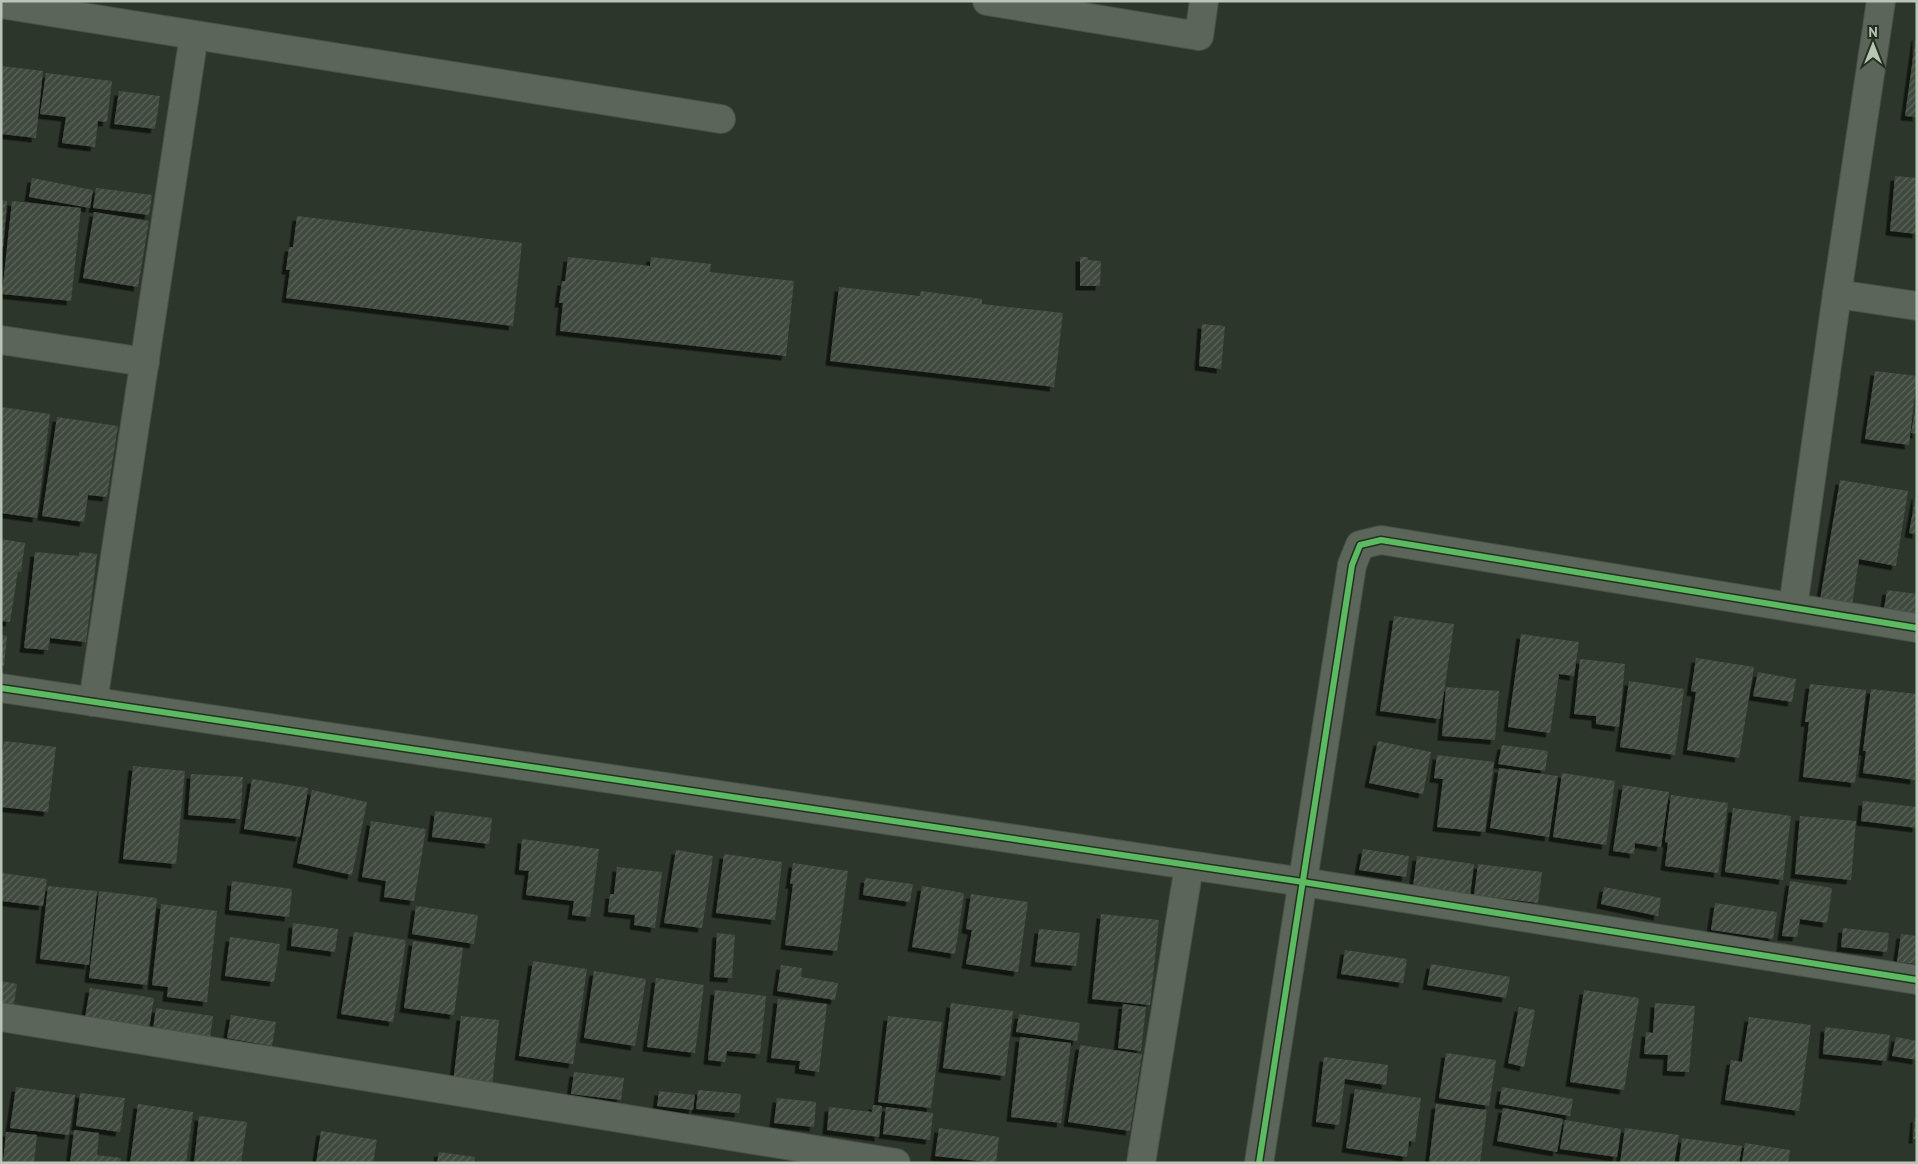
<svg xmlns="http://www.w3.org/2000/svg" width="1918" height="1164" viewBox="0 0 1918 1164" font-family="'PT Sans',sans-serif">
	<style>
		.building { fill: url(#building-hatch); filter: url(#shadow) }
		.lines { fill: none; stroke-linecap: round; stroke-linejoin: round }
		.street-casing { stroke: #4a5148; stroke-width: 30 }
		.street { stroke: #5c655a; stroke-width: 28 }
		.cycleway-casing { stroke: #22311e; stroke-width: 9 }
		.cycleway { stroke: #5cba63; stroke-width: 6 }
	</style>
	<defs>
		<pattern id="building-hatch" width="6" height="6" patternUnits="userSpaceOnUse" patternTransform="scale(1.25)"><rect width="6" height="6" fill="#414a3f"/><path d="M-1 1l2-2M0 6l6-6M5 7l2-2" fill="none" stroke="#5a6358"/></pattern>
		<filter id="shadow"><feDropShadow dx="-4.5" dy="4.5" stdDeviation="0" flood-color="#0009"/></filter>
	</defs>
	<rect width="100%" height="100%" fill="#2d362a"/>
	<g class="building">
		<path d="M1916 36H1917V117L1905 116Z"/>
		<path d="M2 66 43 71 36 138 1 134Z"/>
		<path d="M46 73 112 81 107 122 98 121 95 147 62 143 66 117 40 114Z"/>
		<path d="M119 91 160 96 155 129 114 124Z"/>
		<path d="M1895 176 1917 178V234L1890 231Z"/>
		<path d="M32 178 93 190 90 208 29 197Z"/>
		<path d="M96 188 152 195 149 215 93 208Z"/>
		<path d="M1 200 7 201 3 247H1Z"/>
		<path d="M12 201 81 208 71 301 2 294Z"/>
		<path d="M94 212 149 221 138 287 83 278Z"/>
		<path d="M297 216 522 243 513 326 286 298 290 270H286L289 247H293Z"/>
		<path d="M568 257 650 266 651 257 711 264 710 272 794 281 786 356 560 331 563 303H559L562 281H565Z"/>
		<path d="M1080 257H1088V260L1101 261 1100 286H1080Z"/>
		<path d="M839 287 920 296 921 291 982 299V304L1063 313 1054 387 830 361Z"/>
		<path d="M1202 324 1225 326 1221 369 1199 366Z"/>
		<path d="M1875 371 1917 376 1909 445 1865 439Z"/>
		<path d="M1916 406H1917V434L1911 433Z"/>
		<path d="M1 407 50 414 37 518 1 513Z"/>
		<path d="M57 417 118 426 107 497 88 495 84 522 42 516Z"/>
		<path d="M1840 480 1908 491 1896 566 1859 559 1851 611 1819 606Z"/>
		<path d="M1916 495H1917V534L1909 533Z"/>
		<path d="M1 539 25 543 21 572 18 571 10 622 1 621Z"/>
		<path d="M35 552 79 556V552L97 554 86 642 50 638 48 650 24 648Z"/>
		<path d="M1887 590 1917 594V613L1884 609Z"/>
		<path d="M1394 616 1454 624 1440 719 1380 711Z"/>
		<path d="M1521 634 1579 642 1574 676 1559 674 1550 733 1508 727Z"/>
		<path d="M1 635 7 636 4 666 1 665Z"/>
		<path d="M1696 658 1754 667 1739 758 1687 750 1696 692 1691 691Z"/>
		<path d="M1580 659 1625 664 1619 727 1596 724V716L1574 714Z"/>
		<path d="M1758 672 1796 679 1792 702 1753 696Z"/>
		<path d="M1629 681 1684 689 1675 755 1620 747Z"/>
		<path d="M1810 684 1866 690 1855 783 1803 777 1809 722H1805Z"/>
		<path d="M1446 687 1499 691 1495 740 1442 736Z"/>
		<path d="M1871 689 1917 694 1915 780 1863 773 1866 751H1863Z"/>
		<path d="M4 741 56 747 48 812 1 807V761Z"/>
		<path d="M1378 741 1431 752 1423 794 1369 783Z"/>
		<path d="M1502 745 1548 751 1545 771 1498 764Z"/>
		<path d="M1437 755 1494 762 1485 832 1437 827 1443 779 1434 778Z"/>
		<path d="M133 766 185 771 176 864 123 859Z"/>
		<path d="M1499 768 1558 776 1549 837 1490 828Z"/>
		<path d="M1562 773 1615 781 1606 845 1553 837Z"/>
		<path d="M191 774 243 777 240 819 188 815Z"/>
		<path d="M252 779 308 788 300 837 244 829Z"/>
		<path d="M1623 785 1669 792 1661 847 1635 843 1634 854 1613 851Z"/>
		<path d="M312 790 367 802 352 875 297 863Z"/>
		<path d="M1671 795 1728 803 1718 873 1665 866 1668 843 1665 842Z"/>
		<path d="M1863 801 1917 807V828L1861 821Z"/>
		<path d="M1733 808 1791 816 1783 880 1725 872Z"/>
		<path d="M435 811 492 818 489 844 432 837Z"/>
		<path d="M1800 816 1856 821 1851 880 1795 874Z"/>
		<path d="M371 821 426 829 414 901 384 897 386 881 362 877Z"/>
		<path d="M522 839 599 849 590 917 572 915 574 901 526 895 529 871 519 870Z"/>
		<path d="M1363 849 1409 856 1406 877 1359 870Z"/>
		<path d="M676 850 713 856 702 928 664 923Z"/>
		<path d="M724 854 782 862 775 920 716 913Z"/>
		<path d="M1417 856 1474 864 1470 895 1413 887Z"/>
		<path d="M793 863 848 871 837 951 785 945 793 884H790Z"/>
		<path d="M1478 864 1542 872 1538 903 1474 895Z"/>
		<path d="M617 867 662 872 655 928 634 925 635 915 608 912 610 894H614Z"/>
		<path d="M1 873 47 879 43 906 1 901Z"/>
		<path d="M865 878 913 884 910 902 863 895Z"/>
		<path d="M232 881 292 889 289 917 229 910Z"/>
		<path d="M1790 881 1832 888 1827 923 1800 919 1797 937 1782 936Z"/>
		<path d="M48 886 97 891 89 965 40 959Z"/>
		<path d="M922 886 964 893 955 954 912 947Z"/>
		<path d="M1604 887 1661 898 1658 916 1601 904Z"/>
		<path d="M99 891 157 898 147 985 89 978Z"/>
		<path d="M971 894 1028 902 1018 972 966 964 972 930 966 929Z"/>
		<path d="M1715 903 1777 912 1773 939 1711 930Z"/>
		<path d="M161 904 217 911 207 1002 167 997 168 987 152 985Z"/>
		<path d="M416 906 478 915 474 944 412 934Z"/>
		<path d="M1101 914 1159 920 1150 1005 1092 999Z"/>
		<path d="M293 923 338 929 335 952 291 946Z"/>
		<path d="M1843 928 1889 933 1887 952 1841 947Z"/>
		<path d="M1039 929 1080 933 1076 966 1035 962Z"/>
		<path d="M354 932 406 940 393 1022 341 1014Z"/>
		<path d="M717 933 735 935 732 978 714 977Z"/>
		<path d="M1901 934 1917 936V964L1897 962Z"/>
		<path d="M230 937 280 944 274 982 225 976Z"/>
		<path d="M413 941 463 948 454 1015 404 1008Z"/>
		<path d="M1345 950 1407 959 1403 983 1341 974Z"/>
		<path d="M533 961 587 969 573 1064 519 1056Z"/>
		<path d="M1431 964 1510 977 1506 998 1427 985Z"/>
		<path d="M781 965 802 968 801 977 838 983 835 1000 777 991Z"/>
		<path d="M594 971 646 979 635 1046 584 1038Z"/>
		<path d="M656 978 704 985 695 1053 647 1047Z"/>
		<path d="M1 981 17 984 14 1004 1 1003Z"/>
		<path d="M90 988 154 998 148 1034 84 1024Z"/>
		<path d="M715 990 766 996 760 1054 727 1051 725 1062 708 1060Z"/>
		<path d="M1584 990 1639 998 1624 1090 1570 1082Z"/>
		<path d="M778 999 827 1004 819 1072 799 1069 800 1061 771 1058Z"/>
		<path d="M951 1003 1013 1011 1005 1076 943 1068Z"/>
		<path d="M1655 1003 1695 1006 1689 1072 1667 1071 1668 1055 1644 1054 1646 1032 1653 1033Z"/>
		<path d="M1123 1004 1146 1007 1141 1051 1118 1048Z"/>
		<path d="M1519 1007 1535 1010 1524 1067 1508 1063Z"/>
		<path d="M156 1008 213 1016 209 1044 152 1036Z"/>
		<path d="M1019 1014 1080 1023 1077 1041 1016 1032Z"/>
		<path d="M231 1015 276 1022 272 1046 227 1038Z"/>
		<path d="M461 1016 499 1020 492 1087 453 1083Z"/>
		<path d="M888 1016 942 1022 931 1108 878 1102Z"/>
		<path d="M1749 1017 1811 1025 1799 1111 1725 1100 1731 1060 1742 1062Z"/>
		<path d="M1825 1027 1890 1035 1886 1061 1823 1054Z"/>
		<path d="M1020 1037 1071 1043 1061 1123 1011 1117Z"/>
		<path d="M1896 1037 1917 1041V1060L1892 1056Z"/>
		<path d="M1080 1045 1142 1054 1130 1131 1068 1122Z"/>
		<path d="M1446 1053 1496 1060 1489 1106 1439 1098Z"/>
		<path d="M1324 1057 1388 1065 1386 1085 1345 1079 1339 1125 1316 1122Z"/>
		<path d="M574 1072 624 1078 621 1100 571 1094Z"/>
		<path d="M16 1087 75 1095 69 1135 10 1128Z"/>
		<path d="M1502 1087 1573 1099 1570 1116 1499 1104Z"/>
		<path d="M1355 1089 1421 1098 1415 1142 1409 1141 1407 1157 1346 1148Z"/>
		<path d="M698 1090 741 1094 739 1113 696 1109Z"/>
		<path d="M659 1091 695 1095 693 1110 657 1106Z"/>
		<path d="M80 1093 125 1098 120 1132 76 1126Z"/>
		<path d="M777 1098 816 1102 814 1127 774 1123Z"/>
		<path d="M138 1104 193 1112 186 1163H130Z"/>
		<path d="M1436 1104 1487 1110 1480 1163H1429Z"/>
		<path d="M873 1105 882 1106 879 1137 827 1130 829 1107 872 1112Z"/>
		<path d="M886 1107 933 1113 930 1140 883 1134Z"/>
		<path d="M1503 1108 1563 1119 1557 1152 1497 1141Z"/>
		<path d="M199 1116 247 1122 241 1163H194Z"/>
		<path d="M1915 1118H1917V1139H1913Z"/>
		<path d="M1565 1120 1621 1129 1617 1157 1560 1149Z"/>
		<path d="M939 1128 999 1137 996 1163 935 1156Z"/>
		<path d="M1625 1128 1679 1135 1674 1163H1620Z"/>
		<path d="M74 1130 99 1133 97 1155 121 1158 120 1163H70Z"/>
		<path d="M321 1131 377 1140 373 1163H316Z"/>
		<path d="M6 1132 37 1135 34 1163H3Z"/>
		<path d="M1682 1138 1742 1146 1739 1163H1679Z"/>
		<path d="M1745 1143 1790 1150 1788 1163 1742 1162Z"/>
		<path d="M439 1152 475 1157 474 1163H437Z"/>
	</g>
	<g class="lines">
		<g class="street-casing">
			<g id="street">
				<path d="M987 1 1199 36 1204 1"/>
				<path d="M1 4 721 119"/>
				<path d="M1837 294 1917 306"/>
				<path d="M1 340 145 362"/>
				<path d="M1793 607 1837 294 1881 1"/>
				<path d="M1 688 1303 882 1917 980"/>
				<path d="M93 702 194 35"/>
				<path d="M1 1017 896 1163"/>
				<path d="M1141 1163 1189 866"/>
				<path d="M1259 1163 1352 565 1360 545 1381 540 1917 628"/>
			</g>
		</g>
		<use href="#street" class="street"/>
		<g class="cycleway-casing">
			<g id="cycleway">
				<path d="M1 688 1303 882 1917 980"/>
				<path d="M1259 1163 1352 565 1360 545 1381 540 1917 628"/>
			</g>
		</g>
		<use href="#cycleway" class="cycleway"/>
	</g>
	<rect width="1918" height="1164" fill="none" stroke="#b8c7b5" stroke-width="5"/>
	<g transform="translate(1873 45)" stroke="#22311e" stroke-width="4" paint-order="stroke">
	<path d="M0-4L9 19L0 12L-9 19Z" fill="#b8c7b5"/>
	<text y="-8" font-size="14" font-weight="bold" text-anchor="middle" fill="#b8c7b5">N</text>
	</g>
</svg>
